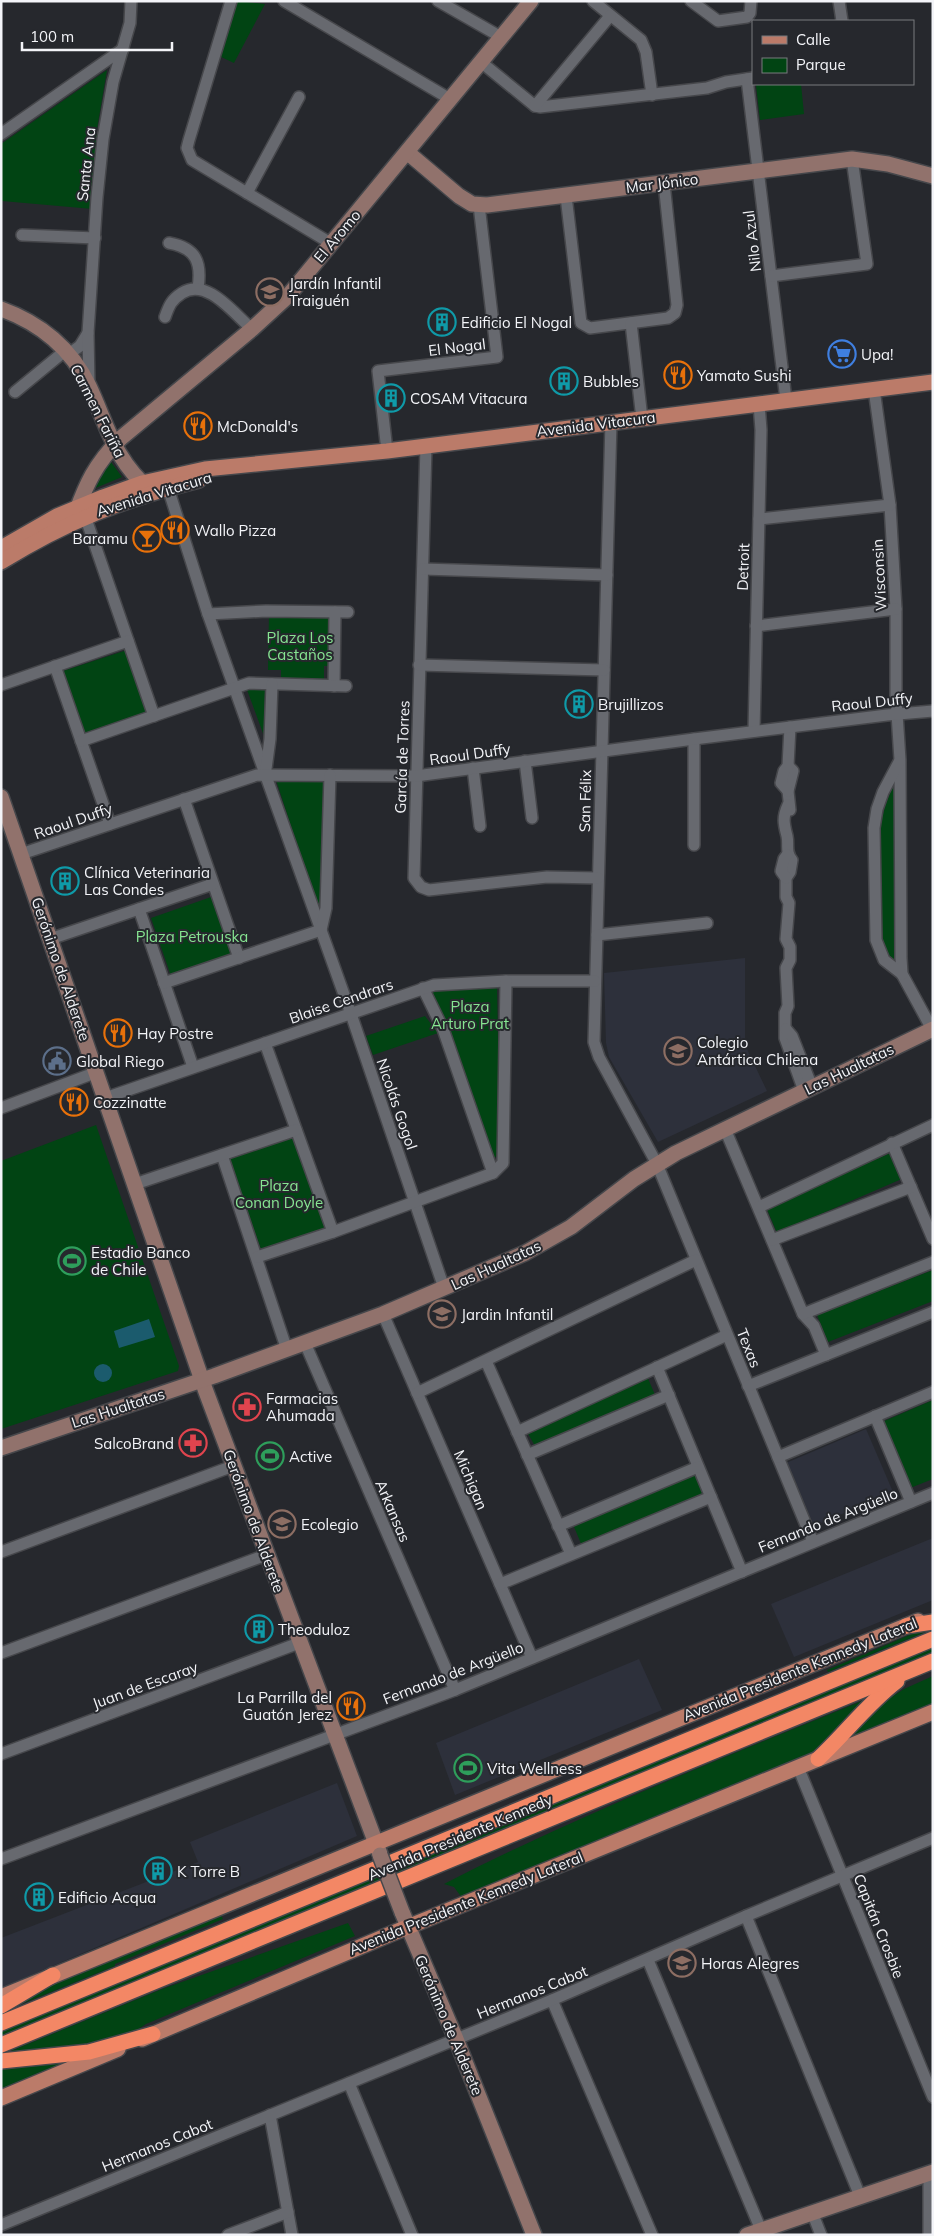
<svg xmlns="http://www.w3.org/2000/svg" width="934" height="2236" viewBox="0 0 934 2236" font-family="Mulish,sans-serif">
	<style>
		.built { fill: #2d303b }
		.green { fill: #014413 }
		.water { fill: #1b5b6d }
		.lines { fill: none; stroke-linecap: round; stroke-linejoin: round }
		.street-casing { stroke: #46474b; stroke-width: 14 }
		.secondary-casing { stroke: #46474b; stroke-width: 18 }
		.primary-casing { stroke: #46474b; stroke-width: 18 }
		.highway-casing { stroke: #46474b; stroke-width: 18 }
		.street { stroke: #67696f; stroke-width: 11 }
		.secondary { stroke: #91726c; stroke-width: 15 }
		.primary { stroke: #bb7b69; stroke-width: 15 }
		.highway { stroke: #f38765; stroke-width: 15 }
		.secondary-bridge-casing { stroke: #46474b; stroke-width: 18; stroke-linecap: butt }
		.secondary-bridge { stroke: #91726c; stroke-width: 15 }
		.labels { text-anchor: middle; dominant-baseline: central; stroke-width: 4; stroke-linejoin: round; paint-order: stroke }
		.street-label { font-size: 15px; fill: #f3f4f8; stroke: #26282d }
		.poi-label { font-size: 15px; fill: #f3f4f8; stroke: #26282d; text-anchor: start }
		.park-label { font-size: 15px; fill: #87e592; stroke: #26282d }
	</style>
	<rect width="100%" height="100%" fill="#26282d"/>
	<g class="built">
		<path d="M745 958V1045L767 1091 658 1142 609 1057 606 1043 604 973Z"/>
		<path d="M866 1429 893 1492 814 1526 786 1463Z"/>
		<path d="M933 1538V1600L794 1657 771 1604Z"/>
		<path d="M639 1659 662 1710 455 1795 436 1743Z"/>
		<path d="M337 1783 357 1836 1 1988V1938L198 1862 190 1842Z"/>
	</g>
	<g class="green">
		<path d="M237 1 265 4 234 63 219 56Z"/>
		<path d="M107 70 97 129 93 209 2 201 1 144Z"/>
		<path d="M764 84H801L804 114 760 120 756 85Z"/>
		<path d="M111 462 122 477 93 489 103 469Z"/>
		<path d="M269 614 332 615 331 666H324V680L281 679V670H268Z"/>
		<path d="M127 650 148 712 85 734 63 671Z"/>
		<path d="M246 687H265L264 736Z"/>
		<path d="M276 780 325 782 321 918Z"/>
		<path d="M896 782V965L884 951 880 940C879 889 869 827 896 782Z"/>
		<path d="M214 896 234 954 171 976 151 918Z"/>
		<path d="M497 984 500 1156 491 1158 425 989Z"/>
		<path d="M425 1016 438 1033 373 1055 366 1036Z"/>
		<path d="M96 1125 179 1366 178 1371 1 1429V1161Z"/>
		<path d="M295 1135 328 1229 262 1252 229 1158Z"/>
		<path d="M893 1152 904 1178 777 1233 766 1207Z"/>
		<path d="M933 1270V1301L828 1342 817 1315Z"/>
		<path d="M646 1374 656 1397 536 1448 526 1430Z"/>
		<path d="M933 1400V1479L910 1488 882 1422Z"/>
		<path d="M694 1472 704 1497 582 1546 572 1522Z"/>
		<path d="M933 1629 828 1672 827 1670 919 1631Z"/>
		<path d="M933 1647V1652L1 2037V2032Z"/>
		<path d="M933 1676V1706L839 1745 884 1702 904 1689Z"/>
		<path d="M869 1698 831 1740 812 1755 462 1898 454 1887 444 1884C582 1813 726 1757 869 1698Z"/>
		<path d="M221 1915 223 1919 115 1964V1966L7 2010 47 1986Z"/>
		<path d="M348 1923 355 1936 146 2024C106 2053 48 2050 1 2055L162 1989Z"/>
		<path d="M69 2061 1 2089V2069Z"/>
	</g>
	<g class="water">
		<path d="M149 1319 155 1337 119 1348 114 1331Z"/>
		<circle cx="103" cy="1373" r="9"/>
	</g>
	<g class="lines">
		<g class="street-casing">
			<g id="street">
				<path d="M231 1 189 140 187 148 192 160 332 244"/>
				<path d="M284 1 450 99"/>
				<path d="M438 1 501 37"/>
				<path d="M593 1 641 40 646 52 652 95"/>
				<path d="M691 1 718 21 747 17 750 13 751 1"/>
				<path d="M839 1 842 21"/>
				<path d="M481 62 535 106 540 107 707 88 726 82 753 78"/>
				<path d="M747 79 786 400"/>
				<path d="M535 106 610 16"/>
				<path d="M1 134 123 49"/>
				<path d="M247 193 299 97"/>
				<path d="M566 196 581 323 590 328 668 318 675 313 677 305 664 183"/>
				<path d="M22 235 95 238"/>
				<path d="M169 243C196 248 202 262 198 288"/>
				<path d="M771 276 867 264 852 159"/>
				<path d="M165 317C169 306 171 300 182 293 207 277 234 314 252 329"/>
				<path d="M631 323 642 419"/>
				<path d="M69 354 80 346 88 333"/>
				<path d="M89 385 88 333 97 197 103 139 113 82 130 23 131 1"/>
				<path d="M874 389 890 505 896 609V698L900 760 901 958 902 974 933 1031"/>
				<path d="M15 392 66 350"/>
				<path d="M611 422 594 1042 599 1057 657 1164 813 1542"/>
				<path d="M426 446 414 878 421 887 429 890 547 877 598 878"/>
				<path d="M387 451 378 371 497 357 479 205"/>
				<path d="M168 488 208 614 351 1014 444 1288"/>
				<path d="M85 516 154 716"/>
				<path d="M759 519 890 505"/>
				<path d="M423 569 607 575"/>
				<path d="M208 614 266 611 348 612"/>
				<path d="M756 626 896 609"/>
				<path d="M419 665 604 670"/>
				<path d="M55 666 110 824"/>
				<path d="M1 685 128 641"/>
				<path d="M334 686 335 612"/>
				<path d="M754 731 761 430 759 404"/>
				<path d="M694 739V845"/>
				<path d="M81 741 249 683 346 686"/>
				<path d="M525 761 532 818"/>
				<path d="M899 762 883 792 877 809 874 828 876 940 884 960 902 974"/>
				<path d="M788 766 793 771 788 791 790 810"/>
				<path d="M473 768 480 826"/>
				<path d="M266 769 270 739 272 684"/>
				<path d="M788 791 781 783 784 771 788 766 790 727"/>
				<path d="M184 799 239 958"/>
				<path d="M788 805C782 818 784 824 787 836 789 845 785 852 792 860L790 872 786 878V897L789 903 786 939 790 947V960L786 968 788 1006 785 1013V1038L804 1091"/>
				<path d="M21 854 257 775 416 776 694 739 887 715 933 711"/>
				<path d="M786 878 781 871 784 859 787 855"/>
				<path d="M139 909 193 1067"/>
				<path d="M597 935 707 923"/>
				<path d="M50 939 213 884"/>
				<path d="M164 983 321 930 326 908 330 775"/>
				<path d="M423 988 443 1029 493 1173"/>
				<path d="M786 1029 792 1036 812 1087"/>
				<path d="M265 1043 333 1232"/>
				<path d="M105 1098 434 985 506 981H595"/>
				<path d="M1 1108 97 1072"/>
				<path d="M725 1129 803 1314 814 1326 826 1355"/>
				<path d="M892 1143 933 1239"/>
				<path d="M222 1155 287 1350"/>
				<path d="M135 1184 296 1130"/>
				<path d="M759 1207 933 1125"/>
				<path d="M772 1240 911 1187"/>
				<path d="M257 1257 333 1232 493 1173 503 1163 506 981"/>
				<path d="M383 1314 532 1658"/>
				<path d="M803 1314 933 1262"/>
				<path d="M305 1343 455 1690"/>
				<path d="M486 1361 571 1554"/>
				<path d="M657 1367 742 1572"/>
				<path d="M748 1386 933 1312"/>
				<path d="M417 1393 696 1260"/>
				<path d="M875 1416 911 1502"/>
				<path d="M517 1432 727 1335"/>
				<path d="M527 1455 669 1395"/>
				<path d="M778 1457 933 1392"/>
				<path d="M558 1526 698 1467"/>
				<path d="M1 1552 233 1466"/>
				<path d="M500 1584 711 1497"/>
				<path d="M1 1653 266 1555"/>
				<path d="M1 1754 299 1643"/>
				<path d="M798 1767 933 2097"/>
				<path d="M1 1859 455 1690 933 1493"/>
				<path d="M746 1916 860 2196"/>
				<path d="M648 1960 761 2230"/>
				<path d="M552 2000 652 2235"/>
				<path d="M349 2083 412 2235"/>
				<path d="M270 2115 292 2235"/>
				<path d="M812 2212 821 2235"/>
				<path d="M1 2225 552 2000 746 1916 933 1838"/>
				<path d="M228 2235 288 2212"/>
				<path d="M929 2235V2173"/>
			</g>
		</g>
		<g class="secondary-casing">
			<g id="secondary">
				<path d="M407 152 459 196 472 204 487 205 852 159 888 164 933 176"/>
				<path d="M1 309C40 323 72 349 89 386 108 427 114 460 151 491"/>
				<path d="M74 518C86 484 95 464 121 438L252 329 288 296 531 1"/>
				<path d="M1 797 205 1389 380 1854"/>
				<path d="M1 1448 214 1376 383 1314 525 1253 571 1227 634 1179 676 1153 933 1029"/>
				<path d="M402 1912 456 2039 534 2235"/>
				<path d="M747 2235 933 2172"/>
			</g>
		</g>
		<g class="primary-casing">
			<g id="primary">
				<path d="M1 548 57 516 103 497 142 483 205 469 387 451 933 382"/>
				<path d="M1 562C67 521 124 499 199 480"/>
				<path d="M1 1997 918 1621"/>
				<path d="M142 2039 393 1933 933 1712"/>
				<path d="M1 2098 118 2049"/>
			</g>
		</g>
		<g class="highway-casing">
			<g id="highway">
				<path d="M906 1626 933 1622"/>
				<path d="M818 1759C845 1734 867 1704 897 1681"/>
				<path d="M1 2006 53 1975"/>
				<path d="M1 2023 933 1639"/>
				<path d="M1 2045 933 1661"/>
				<path d="M1 2061 89 2052 153 2034"/>
			</g>
		</g>
		<use href="#street" class="street"/>
		<use href="#secondary" class="secondary"/>
		<use href="#primary" class="primary"/>
		<use href="#highway" class="highway"/>
		<g class="secondary-bridge-casing">
			<path id="secondary-bridge" d="M380 1855 402 1912"/>
		</g>
		<use href="#secondary-bridge" class="secondary-bridge"/>
	</g>
	<defs>
		<g id="school-ring" transform="scale(1.4375)"><circle r="9.5" fill="#26282d" stroke="#8d6e63" stroke-width="1.5"/><path d="M0-5L7-2L0 1L-7-2ZM-4 1L0 2.5L4 1V4Q0 6-4 4Z" fill="#8d6e63"/></g>
		<g id="building-ring" transform="scale(1.4375)"><circle r="9.5" fill="#26282d" stroke="#0f9aa8" stroke-width="1.5"/><path d="M-4-6H4V6H1V3H-1V6H-4ZM-2.5-4.3h1.7v1.8h-1.7ZM.8-4.3h1.7v1.8H.8ZM-2.5-1h1.7V.8h-1.7ZM.8-1h1.7V.8H.8Z" fill="#0f9aa8"/></g>
		<g id="supermarket-ring" transform="scale(1.4375)"><circle r="9.5" fill="#26282d" stroke="#3f7fe0" stroke-width="1.5"/><path d="M-6-5.5h2.5l.6 2H6L4.5 2H-2.5L-4.4-4H-6ZM-1.5 3.2a1.3 1.3 0 1 0 .1 0ZM3 3.2a1.3 1.3 0 1 0 .1 0Z" fill="#3f7fe0"/></g>
		<g id="restaurant-ring" transform="scale(1.4375)"><circle r="9.5" fill="#26282d" stroke="#e8710a" stroke-width="1.5"/><path d="M-5-6h1v4h1v-4h1v4h1v-4h1v5L-1.5 .5V6h-2V.5L-5-1ZM5-6V6H3V1.5H1.5Q1.5-4 5-6Z" fill="#e8710a"/></g>
		<g id="bar-ring" transform="scale(1.4375)"><circle r="9.5" fill="#26282d" stroke="#e8710a" stroke-width="1.5"/><path d="M-6-5H6L.8 .8V4.5H3.5V6h-7V4.5H-.8V.8Z" fill="#e8710a"/></g>
		<g id="civic-ring" transform="scale(1.4375)"><circle r="9.5" fill="#26282d" stroke="#5c6f8a" stroke-width="1.5"/><path d="M-.6-6.5H3V-4.5H.6V-3L4-1V1h2V6H-6V1h2V-1L-.6-3ZM-1.2 2.5V6h2.4V2.5Z" fill="#5c6f8a"/></g>
		<g id="stadium-ring" transform="scale(1.4375)"><circle r="9.5" fill="#26282d" stroke="#2e9e5b" stroke-width="1.5"/><path d="M0-5a6.5 5 0 1 0 0 10a6.5 5 0 1 0 0-10ZM-3.5-1.8h7v3.6h-7Z" fill="#2e9e5b"/></g>
		<g id="pharmacy-ring" transform="scale(1.4375)"><circle r="9.5" fill="#26282d" stroke="#e0444e" stroke-width="1.5"/><path d="M-2-6h4v4h4v4h-4v4h-4v-4h-4v-4h4Z" fill="#e0444e"/></g>
	</defs>
	<g fill-rule="evenodd">
		<use href="#school-ring" x="270" y="292"/>
		<use href="#building-ring" x="442" y="322"/>
		<use href="#supermarket-ring" x="842" y="354"/>
		<use href="#restaurant-ring" x="678" y="375"/>
		<use href="#building-ring" x="564" y="381"/>
		<use href="#building-ring" x="391" y="398"/>
		<use href="#restaurant-ring" x="198" y="426"/>
		<use href="#restaurant-ring" x="175" y="530"/>
		<use href="#bar-ring" x="147" y="538"/>
		<use href="#building-ring" x="579" y="704"/>
		<use href="#building-ring" x="65" y="881"/>
		<use href="#restaurant-ring" x="118" y="1033"/>
		<use href="#school-ring" x="678" y="1051"/>
		<use href="#civic-ring" x="57" y="1061"/>
		<use href="#restaurant-ring" x="74" y="1102"/>
		<use href="#stadium-ring" x="72" y="1261"/>
		<use href="#school-ring" x="442" y="1314"/>
		<use href="#pharmacy-ring" x="247" y="1407"/>
		<use href="#pharmacy-ring" x="193" y="1443"/>
		<use href="#stadium-ring" x="270" y="1456"/>
		<use href="#school-ring" x="282" y="1524"/>
		<use href="#building-ring" x="259" y="1629"/>
		<use href="#restaurant-ring" x="351" y="1706"/>
		<use href="#stadium-ring" x="468" y="1768"/>
		<use href="#building-ring" x="158" y="1871"/>
		<use href="#building-ring" x="39" y="1897"/>
		<use href="#school-ring" x="682" y="1963"/>
	</g>
	<g class="labels">
		<g class="street-label">
			<text transform="translate(86 164) rotate(-84)">Santa Ana</text>
			<text transform="translate(662 183) rotate(-7)">Mar Jónico</text>
			<text transform="translate(337 236) rotate(-50)">El Aromo</text>
			<text transform="translate(752 241) rotate(-97)">Nilo Azul</text>
			<text transform="translate(457 347) rotate(-7)">El Nogal</text>
			<text transform="translate(98 411) rotate(63)">Carmen Fariña</text>
			<text transform="translate(596 424) rotate(-7)">Avenida Vitacura</text>
			<text transform="translate(154 494) rotate(-17)">Avenida Vitacura</text>
			<text transform="translate(743 567) rotate(-88)">Detroit</text>
			<text transform="translate(879 575) rotate(-93)">Wisconsin</text>
			<text transform="translate(872 702) rotate(-6)">Raoul Duffy</text>
			<text transform="translate(470 754) rotate(-8)">Raoul Duffy</text>
			<text transform="translate(402 757) rotate(-88)">García de Torres</text>
			<text transform="translate(585 801) rotate(-89)">San Félix</text>
			<text transform="translate(73 821) rotate(-19)">Raoul Duffy</text>
			<text transform="translate(61 969) rotate(71)">Gerónimo de Alderete</text>
			<text transform="translate(341 1001) rotate(-19)">Blaise Cendrars</text>
			<text transform="translate(849 1069) rotate(-26)">Las Hualtatas</text>
			<text transform="translate(397 1104) rotate(71)">Nicolás Gogol</text>
			<text transform="translate(496 1265) rotate(-25)">Las Hualtatas</text>
			<text transform="translate(749 1348) rotate(68)">Texas</text>
			<text transform="translate(118 1408) rotate(-18)">Las Hualtatas</text>
			<text transform="translate(471 1480) rotate(67)">Michigan</text>
			<text transform="translate(393 1511) rotate(67)">Arkansas</text>
			<text transform="translate(828 1520) rotate(-22)">Fernando de Argüello</text>
			<text transform="translate(254 1521) rotate(70)">Gerónimo de Alderete</text>
			<text transform="translate(800 1669) rotate(-22)">Avenida Presidente Kennedy Lateral</text>
			<text transform="translate(453 1673) rotate(-21)">Fernando de Argüello</text>
			<text transform="translate(145 1685) rotate(-20)">Juan de Escaray</text>
			<text transform="translate(460 1837) rotate(-23)">Avenida Presidente Kennedy</text>
			<text transform="translate(466 1903) rotate(-22)">Avenida Presidente Kennedy Lateral</text>
			<text transform="translate(879 1926) rotate(68)">Capitán Crosbie</text>
			<text transform="translate(532 1992) rotate(-22)">Hermanos Cabot</text>
			<text transform="translate(449 2025) rotate(67)">Gerónimo de Alderete</text>
			<text transform="translate(157 2145) rotate(-22)">Hermanos Cabot</text>
		</g>
		<g class="poi-label">
			<text x="289" y="283">Jardín Infantil<tspan x="289" dy="17">Traiguén</tspan></text>
			<text x="461" y="322">Edificio El Nogal</text>
			<text x="861" y="354">Upa!</text>
			<text x="697" y="375">Yamato Sushi</text>
			<text x="583" y="381">Bubbles</text>
			<text x="410" y="398">COSAM Vitacura</text>
			<text x="217" y="426">McDonald's</text>
			<text x="194" y="530">Wallo Pizza</text>
			<text x="128" y="538" text-anchor="end">Baramu</text>
			<text x="598" y="704">Brujillizos</text>
			<text x="84" y="872">Clínica Veterinaria<tspan x="84" dy="17">Las Condes</tspan></text>
			<text x="137" y="1033">Hay Postre</text>
			<text x="697" y="1042">Colegio<tspan x="697" dy="17">Antártica Chilena</tspan></text>
			<text x="76" y="1061">Global Riego</text>
			<text x="93" y="1102">Cozzinatte</text>
			<text x="91" y="1252">Estadio Banco<tspan x="91" dy="17">de Chile</tspan></text>
			<text x="461" y="1314">Jardin Infantil</text>
			<text x="266" y="1398">Farmacias<tspan x="266" dy="17">Ahumada</tspan></text>
			<text x="174" y="1443" text-anchor="end">SalcoBrand</text>
			<text x="289" y="1456">Active</text>
			<text x="301" y="1524">Ecolegio</text>
			<text x="278" y="1629">Theoduloz</text>
			<text x="332" y="1697" text-anchor="end">La Parrilla del<tspan x="332" dy="17">Guatón Jerez</tspan></text>
			<text x="487" y="1768">Vita Wellness</text>
			<text x="177" y="1871">K Torre B</text>
			<text x="58" y="1897">Edificio Acqua</text>
			<text x="701" y="1963">Horas Alegres</text>
		</g>
		<g class="park-label">
			<text x="300" y="637">Plaza Los<tspan x="300" dy="17">Castaños</tspan></text>
			<text x="192" y="936">Plaza Petrouska</text>
			<text x="470" y="1006">Plaza<tspan x="470" dy="17">Arturo Prat</tspan></text>
			<text x="279" y="1185">Plaza<tspan x="279" dy="17">Conan Doyle</tspan></text>
		</g>
	</g>
	<rect width="934" height="2236" fill="none" stroke="#f3f4f8" stroke-width="5"/>
	<rect x="752" y="20" width="162" height="65" fill="#26282d" stroke="#787a7e"/>
	<rect x="762" y="36" width="25" height="8" fill="#bb7b69" stroke="#787a7e"/>
	<text x="796" y="45" font-size="15" fill="#f3f4f8">Calle</text>
	<rect x="762" y="58" width="25" height="15" fill="#014413" stroke="#787a7e"/>
	<text x="796" y="70" font-size="15" fill="#f3f4f8">Parque</text>
	<path d="M22 42v8h150v-8" fill="none" stroke="#f3f4f8" stroke-width="2.5"/>
	<text x="30" y="42" font-size="15" fill="#f3f4f8" stroke="#26282d" stroke-width="4" paint-order="stroke">100 m</text>
</svg>
